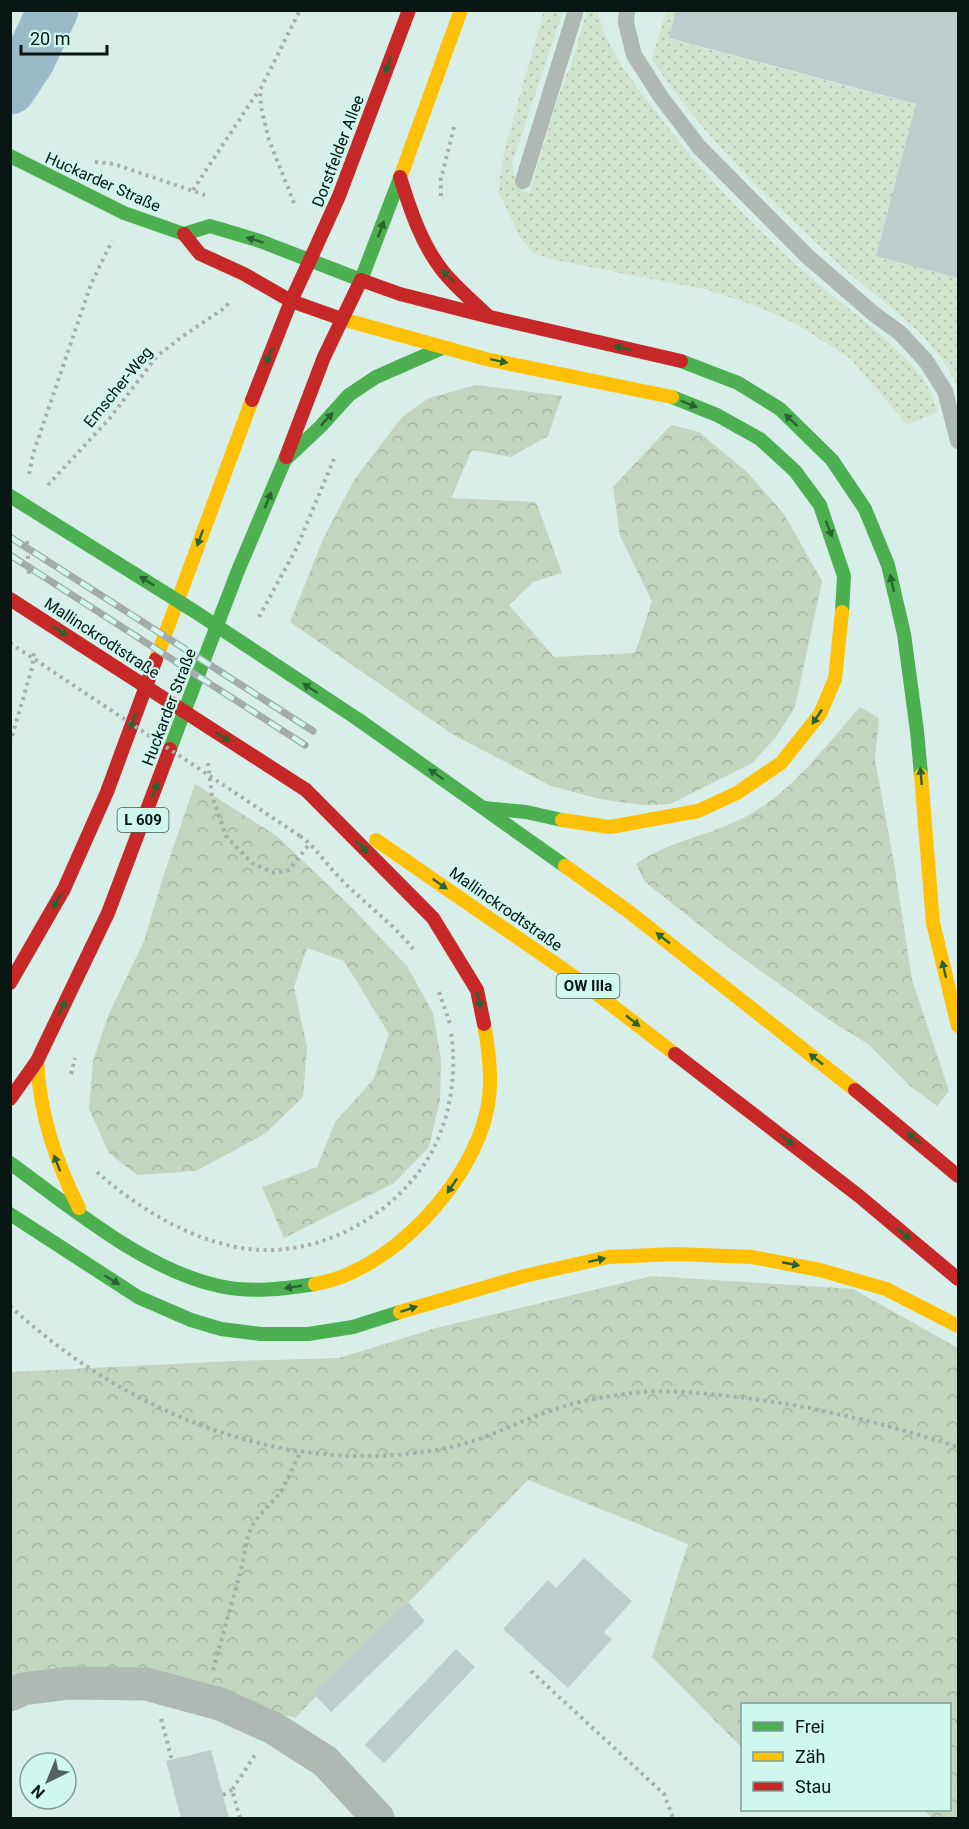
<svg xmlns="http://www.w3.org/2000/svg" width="969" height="1829" viewBox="0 0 969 1829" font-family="Roboto,sans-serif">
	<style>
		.grass { fill: url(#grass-dots) }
		.forest { fill: url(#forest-crowns) }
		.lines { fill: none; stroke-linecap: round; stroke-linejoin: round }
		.river { stroke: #99bac6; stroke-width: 51 }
		.building { fill: #bccecc }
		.path { stroke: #a5aeab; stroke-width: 4; stroke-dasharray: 3 4.5; stroke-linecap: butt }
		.lane { stroke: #b0b8b3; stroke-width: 16 }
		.street { stroke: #b0b8b3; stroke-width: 33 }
		.fast { stroke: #4caf50; stroke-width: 14 }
		.slow { stroke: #ffc107; stroke-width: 14 }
		.jam { stroke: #c62828; stroke-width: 14 }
		.rail-casing { stroke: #a2adaa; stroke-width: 7 }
		.rail { stroke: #cff7ee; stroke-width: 4.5; stroke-dasharray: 14; stroke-linecap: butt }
		.path-bridge { stroke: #a5aeab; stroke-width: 4; stroke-dasharray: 3 4.5; stroke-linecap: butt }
		.fast-bridge { stroke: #4caf50; stroke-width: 14 }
		.jam-bridge { stroke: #c62828; stroke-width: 14 }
		.oneway { fill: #2a6232 }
		.labels { text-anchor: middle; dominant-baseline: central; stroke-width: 4.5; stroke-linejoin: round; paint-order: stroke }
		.shield { fill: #cff7ee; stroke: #445a55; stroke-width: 1.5 }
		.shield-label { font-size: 15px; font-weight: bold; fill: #081614 }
		.street-label { font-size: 16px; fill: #081614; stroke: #cff7ee }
	</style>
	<defs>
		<pattern id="grass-dots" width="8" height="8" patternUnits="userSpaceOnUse" patternTransform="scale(1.5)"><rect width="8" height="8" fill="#d1e4d0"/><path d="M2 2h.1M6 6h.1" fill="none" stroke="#b2c3b2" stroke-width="1.8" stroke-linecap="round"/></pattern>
		<pattern id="forest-crowns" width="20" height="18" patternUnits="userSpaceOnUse" patternTransform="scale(1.5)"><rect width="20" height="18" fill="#c1d5c0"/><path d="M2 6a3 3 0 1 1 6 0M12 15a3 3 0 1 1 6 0" fill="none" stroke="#a4b6a4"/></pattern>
	</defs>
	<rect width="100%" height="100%" fill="#d8eee9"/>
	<g class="grass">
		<path d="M544 11H563L512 164 517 186 529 193 558 98 574 56 587 11H598C605 46 629 77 651 105 701 173 758 232 822 287 855 315 911 354 930 391 933 397 935 405 938 412L907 425 851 359 798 325 762 308 708 290 555 260 533 253 521 239 499 193 500 177 505 148Z"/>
		<path d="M666 11H676L670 39 958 116V143L909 130 876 255 958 278V389C937 334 882 304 840 265 772 202 702 137 652 59Z"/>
	</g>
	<g class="forest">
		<path d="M476 385 562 396 548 436 511 457 472 450 451 498 536 502 562 573 533 582 509 605 554 657 635 653 652 601 620 536 613 487 671 425 699 432 748 473 784 514 822 581 795 707 776 737 752 763 670 804 642 805 600 799 551 786 452 734 290 622 324 537 354 480 402 417 429 398Z"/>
		<path d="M860 707 879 718 875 760 894 863 912 980 949 1091 937 1106 910 1086 868 1044 831 1021 726 946 645 882 636 864C670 840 713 835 749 815 795 789 825 746 860 707Z"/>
		<path d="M195 784 277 836 352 908 407 966 433 1013 441 1060 440 1100 429 1147 394 1183 284 1238 262 1187 317 1167 335 1122 373 1080 389 1034 344 961 307 948 294 987 307 1047 303 1097 266 1133 196 1171 137 1175 109 1153 89 1109 93 1061 108 1016 144 941 164 874Z"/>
		<path d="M652 1276 853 1289 958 1348V1818H932L924 1810H950V1704H742V1748L652 1657 688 1544 528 1480 295 1718 151 1679 11 1687V1372L233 1361 339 1358 436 1328Z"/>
	</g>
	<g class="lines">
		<path class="river" d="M10 89 30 59 53 10"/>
	</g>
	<g class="building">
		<path d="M676 10H958V278L876 256 916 104 669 38Z"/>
		<path d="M584 1558 632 1601 604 1632 612 1639 568 1688 503 1629 548 1580 556 1588Z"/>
		<path d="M408 1602 425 1621 331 1712 313 1693Z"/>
		<path d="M456 1649 475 1667 384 1763 365 1745Z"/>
		<path d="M211 1750 229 1818H181L166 1761Z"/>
	</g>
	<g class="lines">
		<g class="path">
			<path d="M95 162 114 164 205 195"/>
			<path d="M193 190 259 90"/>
			<path d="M441 196V179L454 127"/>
			<path d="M294 203 269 140 261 107 260 90 300 10"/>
			<path d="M29 474 33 454 91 284 112 241"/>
			<path d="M48 485 110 418 157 356 183 336 226 307 229 302"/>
			<path d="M27 541 29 576"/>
			<path d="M259 617 297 547 334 459"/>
			<path d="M10 743 32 668 34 652"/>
			<path d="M208 763 212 796 226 836 252 863 274 873 289 870 310 843"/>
			<path d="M300 836C316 847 325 863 339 877 363 903 390 920 413 949"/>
			<path d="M439 992 450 1024"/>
			<path d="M71 1074 75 1058"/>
			<path d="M97 1172C135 1206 185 1237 236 1247 311 1262 392 1220 430 1155 451 1118 457 1073 451 1032"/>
			<path d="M10 1306C129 1416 297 1484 459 1445 492 1437 521 1420 553 1410 581 1400 612 1395 642 1392 671 1390 699 1393 728 1396 806 1404 884 1423 958 1447"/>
			<path d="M213 1670 241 1570 248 1535 254 1522 281 1492 300 1453"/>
			<path d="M531 1671 664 1794 673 1818"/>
			<path d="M161 1719 172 1760"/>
			<path d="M223 1795 232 1790"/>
			<path d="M240 1818 232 1790 257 1752"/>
		</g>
		<g class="lane">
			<path d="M627 10 626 23 634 55 661 97 699 147 807 256 874 314 900 333 926 361 945 391 958 441"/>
			<path d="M523 181 576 10"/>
		</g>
		<path class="street" d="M10 1695 23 1689 69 1683 146 1684 220 1704 273 1728 325 1761 378 1818"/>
		<g class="fast">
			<path d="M10 156 124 213 184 234 210 226 260 241 361 280 400 178"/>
			<path d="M681 361 738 383 780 409 832 460 865 509 888 565 904 634 917 731 921 775"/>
			<path d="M672 397 717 415 760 439 795 471 820 505 844 576 842 612"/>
			<path d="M285 460 321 426 349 395 376 377 442 348"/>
			<path d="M359 720 565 866"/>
			<path d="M170 749 237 573 286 457"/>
			<path d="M484 808 526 812 562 820"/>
			<path d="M10 1163C71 1207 145 1270 219 1286 251 1293 283 1289 315 1284"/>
			<path d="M10 1214 138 1297 191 1320 221 1329 261 1334H308L353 1327 400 1312"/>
		</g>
		<g class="slow">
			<path d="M400 178 461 10"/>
			<path d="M342 319 486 359 672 397"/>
			<path d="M156 659 252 400"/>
			<path d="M921 775 933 923 958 1026"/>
			<path d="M562 820 610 827 698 811 737 793 781 763 820 714 835 679 842 612"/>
			<path d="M376 840 579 980 675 1054"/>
			<path d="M565 866 628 911 855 1090"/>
			<path d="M37 1061C40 1115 55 1160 79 1208"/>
			<path d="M315 1284C390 1272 472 1183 487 1110 493 1082 489 1052 484 1024"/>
			<path d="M400 1312 524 1276 608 1257 676 1254 752 1257 820 1270 886 1289 958 1326"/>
		</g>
		<g class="jam">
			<path d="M400 177C410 209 421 243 442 270 455 287 473 301 488 316"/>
			<path d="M184 234 200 254 244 274 291 301 342 319"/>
			<path d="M310 260 339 196 409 10"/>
			<path d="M361 280 400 294 490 317 681 361"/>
			<path d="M252 400 291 301 310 260"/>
			<path d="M286 457 324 357 361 280"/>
			<path d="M306 790 433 918 477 990 484 1024"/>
			<path d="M10 983 64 889 107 792 156 659"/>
			<path d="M675 1054 859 1196 958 1279"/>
			<path d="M855 1090 958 1176"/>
			<path d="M10 1099 37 1061 108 913 170 749"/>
		</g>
		<g class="rail-casing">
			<g id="rail">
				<path d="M10 537 313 731"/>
				<path d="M10 555 305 745"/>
			</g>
		</g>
		<use href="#rail" class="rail"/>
		<path class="path-bridge" d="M10 643 300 836"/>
		<path class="fast-bridge" d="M10 496 194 611 359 720"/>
		<path class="jam-bridge" d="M10 599 306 790"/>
	</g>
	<defs><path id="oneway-solid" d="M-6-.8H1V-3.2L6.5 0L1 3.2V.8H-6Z" transform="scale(1.5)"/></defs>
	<g class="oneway">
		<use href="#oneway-solid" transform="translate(388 65) rotate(110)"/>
		<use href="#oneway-solid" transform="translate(381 229) rotate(-70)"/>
		<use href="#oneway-solid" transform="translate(255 240) rotate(-163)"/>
		<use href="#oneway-solid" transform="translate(448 276) rotate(-134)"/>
		<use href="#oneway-solid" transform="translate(622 348) rotate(-167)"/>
		<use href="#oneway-solid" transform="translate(269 356) rotate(112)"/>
		<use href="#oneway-solid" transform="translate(499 361) rotate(12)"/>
		<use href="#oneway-solid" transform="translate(689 404) rotate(22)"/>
		<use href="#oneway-solid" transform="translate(327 419) rotate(-47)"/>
		<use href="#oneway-solid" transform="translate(791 420) rotate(-136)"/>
		<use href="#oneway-solid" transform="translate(268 500) rotate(-67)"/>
		<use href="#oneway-solid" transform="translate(829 529) rotate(69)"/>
		<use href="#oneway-solid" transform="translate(200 538) rotate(110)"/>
		<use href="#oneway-solid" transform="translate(147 581) rotate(-148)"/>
		<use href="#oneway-solid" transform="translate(892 583) rotate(-103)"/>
		<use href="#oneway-solid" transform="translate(60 631) rotate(33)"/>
		<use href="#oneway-solid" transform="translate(310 688) rotate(-146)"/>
		<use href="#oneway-solid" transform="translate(817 717) rotate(124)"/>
		<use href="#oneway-solid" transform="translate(133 721) rotate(110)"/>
		<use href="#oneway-solid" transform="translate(223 737) rotate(33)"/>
		<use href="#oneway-solid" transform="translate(436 774) rotate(-145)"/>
		<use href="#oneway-solid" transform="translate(921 776) rotate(-95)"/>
		<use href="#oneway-solid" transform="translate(155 790) rotate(-69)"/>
		<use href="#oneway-solid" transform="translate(362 847) rotate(45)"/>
		<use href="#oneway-solid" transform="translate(440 884) rotate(35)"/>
		<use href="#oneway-solid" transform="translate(57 901) rotate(119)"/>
		<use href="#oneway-solid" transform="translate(663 938) rotate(-142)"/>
		<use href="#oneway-solid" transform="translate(944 969) rotate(-103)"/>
		<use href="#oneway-solid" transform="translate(479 1000) rotate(78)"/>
		<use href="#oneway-solid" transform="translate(62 1008) rotate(-64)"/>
		<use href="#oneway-solid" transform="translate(633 1021) rotate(38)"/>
		<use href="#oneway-solid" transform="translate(816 1059) rotate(-142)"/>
		<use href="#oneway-solid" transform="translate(914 1138) rotate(-140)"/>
		<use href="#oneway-solid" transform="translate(787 1140) rotate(38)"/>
		<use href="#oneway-solid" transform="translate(57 1163) rotate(-111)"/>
		<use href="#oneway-solid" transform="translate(452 1186) rotate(124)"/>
		<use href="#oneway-solid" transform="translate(904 1234) rotate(40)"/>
		<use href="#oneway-solid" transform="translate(597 1260) rotate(-12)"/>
		<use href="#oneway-solid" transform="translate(791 1264) rotate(11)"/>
		<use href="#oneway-solid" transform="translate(112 1280) rotate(32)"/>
		<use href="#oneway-solid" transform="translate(293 1287) rotate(171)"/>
		<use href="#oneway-solid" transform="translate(409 1309) rotate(-18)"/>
	</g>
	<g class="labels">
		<g class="shield">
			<rect x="117.5" y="808" width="51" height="24" rx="4.5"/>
			<rect x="556.5" y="974" width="63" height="24" rx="4.5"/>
		</g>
		<g class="shield-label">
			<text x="143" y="820">L 609</text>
			<text x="588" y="986">OW IIIa</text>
		</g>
		<g class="street-label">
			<text transform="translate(338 151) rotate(-69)">Dorstfelder Allee</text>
			<text transform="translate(103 182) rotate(24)">Huckarder Straße</text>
			<text transform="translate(118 387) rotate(-51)">Emscher-Weg</text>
			<text transform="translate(102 638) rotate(33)">Mallinckrodtstraße</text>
			<text transform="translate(169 707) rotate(-69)">Huckarder Straße</text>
			<text transform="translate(506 909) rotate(35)">Mallinckrodtstraße</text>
		</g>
	</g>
	<rect width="969" height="1829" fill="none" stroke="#081614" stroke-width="24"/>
	<rect x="741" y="1703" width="210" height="108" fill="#cff7ee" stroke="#7f9d97" stroke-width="1.5"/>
	<rect x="753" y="1722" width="30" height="9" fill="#4caf50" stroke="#7f9d97" stroke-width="1.5"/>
	<text x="795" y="1733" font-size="18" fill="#081614">Frei</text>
	<rect x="753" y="1752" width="30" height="9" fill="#ffc107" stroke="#7f9d97" stroke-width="1.5"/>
	<text x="795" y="1763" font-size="18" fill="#081614">Zäh</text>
	<rect x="753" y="1782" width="30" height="9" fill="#c62828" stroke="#7f9d97" stroke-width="1.5"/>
	<text x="795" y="1793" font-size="18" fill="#081614">Stau</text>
	<g transform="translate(48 1781) rotate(223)"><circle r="28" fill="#cff7ee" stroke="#7f9d97" stroke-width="1.5"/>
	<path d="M0-4.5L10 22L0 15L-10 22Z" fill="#51625f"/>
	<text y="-9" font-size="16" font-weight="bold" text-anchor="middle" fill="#081614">N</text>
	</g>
	<path d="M21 45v9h86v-9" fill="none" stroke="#081614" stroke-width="3"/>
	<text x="30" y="45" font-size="18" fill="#081614" stroke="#cff7ee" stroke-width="4.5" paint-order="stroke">20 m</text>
</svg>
